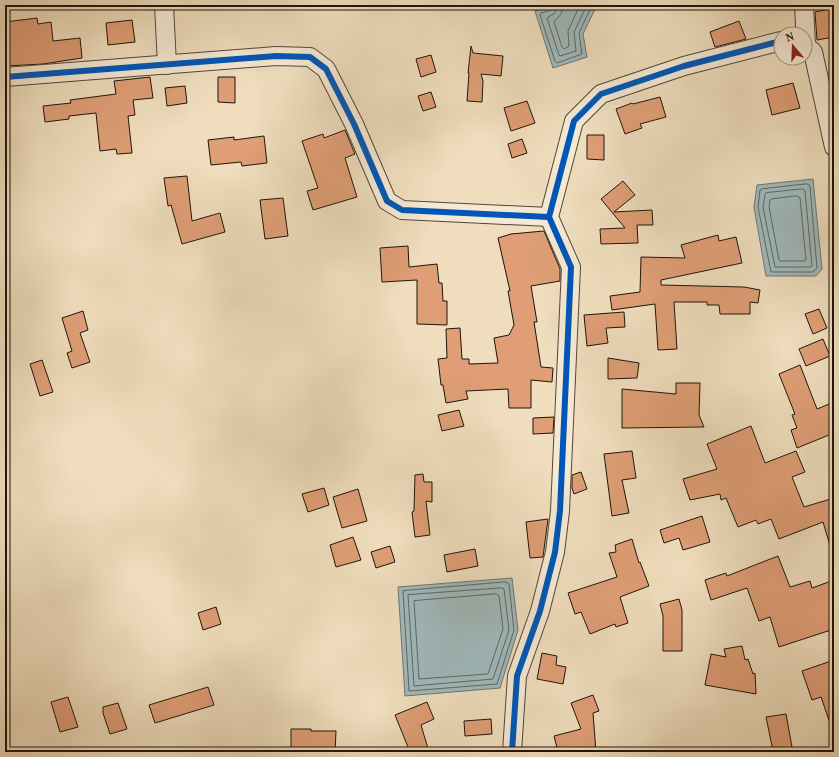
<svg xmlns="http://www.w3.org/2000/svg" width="839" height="757" viewBox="0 0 839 757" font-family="Vollkorn,serif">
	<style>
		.water { fill: #9fb9bc; stroke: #6b7775 }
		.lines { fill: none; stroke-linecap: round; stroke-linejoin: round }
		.shore { stroke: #5e6764; stroke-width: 1 }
		.building { fill: #df9e76; stroke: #1d150b }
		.minor-casing { stroke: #524738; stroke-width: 20 }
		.minor { stroke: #f5e9d4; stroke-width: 18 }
		.cycleway-casing { stroke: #f5e9d4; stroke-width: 8 }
		.cycleway { stroke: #0057b8; stroke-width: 6 }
	</style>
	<rect width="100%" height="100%" fill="#efddbd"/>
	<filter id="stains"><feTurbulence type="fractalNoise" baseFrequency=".005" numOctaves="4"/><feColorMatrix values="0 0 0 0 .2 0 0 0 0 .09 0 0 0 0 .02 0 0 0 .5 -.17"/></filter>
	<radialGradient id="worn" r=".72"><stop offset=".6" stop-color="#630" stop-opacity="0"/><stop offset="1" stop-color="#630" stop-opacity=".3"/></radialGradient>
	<g class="water">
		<path d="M554 5H589L596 7 583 34 587 57 553 68 535 11Z"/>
		<path d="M813 179 822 269 816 276H766L754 207 757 185Z"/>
		<path d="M512 578 518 630 500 688 405 696 398 587Z"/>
	</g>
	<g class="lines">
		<g class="shore">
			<path d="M552 5 551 10 541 13 540 15 555 61 557 63 582 54 579 33 592 5"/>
			<path d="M557 5 555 13 547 18 559 55 560 56 576 51 574 32 587 5"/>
			<path d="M563 5 561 14 554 22 562 47 564 49 569 46 568 31 580 5"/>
			<path d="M807 184 810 186 817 268 813 272H771L758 207 760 190 762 189Z"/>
			<path d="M803 189 805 191 812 266 810 267H775L763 207 765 195 766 193Z"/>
			<path d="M797 196 800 198 806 260 804 261H780L779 260 769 207 770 200 772 199Z"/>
			<path d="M506 582 509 584 514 630 497 684 409 691 403 591Z"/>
			<path d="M502 588 504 589 509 630 493 679 414 686 408 595Z"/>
			<path d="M497 594 499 596 503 629 488 674 419 679 414 601Z"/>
		</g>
	</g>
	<g class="building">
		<path d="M834 8V37L817 40 815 12Z"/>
		<path d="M37 18 38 24 51 22 53 41 80 38 82 58 43 64 5 66V22Z"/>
		<path d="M132 20 135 42 108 45 106 23Z"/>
		<path d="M739 21 746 39 715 47 710 32Z"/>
		<path d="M471 46 473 53 503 56 501 76 481 74 483 81 482 102 467 101 469 73H468Z"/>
		<path d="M431 55 436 72 421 77 416 59Z"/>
		<path d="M150 77 153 98 133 100 135 115 128 116 132 153 117 154 116 149 100 151 96 113 69 116V119L45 122 43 106 71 103 70 100 116 94 114 81Z"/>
		<path d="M218 77H235V103L218 102Z"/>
		<path d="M793 83 800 108 772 115 766 90Z"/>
		<path d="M185 86 187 103 167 106 165 88Z"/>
		<path d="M431 92 436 107 423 111 418 96Z"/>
		<path d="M660 97 666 117 640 124 642 128 625 134 616 109 632 103 633 104Z"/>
		<path d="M527 101 535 123 511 131 504 108Z"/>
		<path d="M345 130 355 154 345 158 357 197 313 210 307 191 318 188 302 141 323 134 324 138Z"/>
		<path d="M587 135H604V160L587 159Z"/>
		<path d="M264 136 267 163 242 166 241 162 211 165 208 140 234 137V140Z"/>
		<path d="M522 139 527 153 512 158 508 144Z"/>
		<path d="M187 176 192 221 220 213 225 232 182 244 171 205 168 206 164 178Z"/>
		<path d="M623 181 635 195 614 212 652 210 653 225H637L638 243 601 244 600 229 625 228 601 199Z"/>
		<path d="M283 198 288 236 265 239 260 200Z"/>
		<path d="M544 231 560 269V281L531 286 537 322H534L541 367 553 368 552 382 531 380V408H509L508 389 466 391 468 399 446 403 443 385H441L438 359 447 358 446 329 460 328 462 359H469V364L498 363 494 338 509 335 514 325 508 291H510L498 238 511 234Z"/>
		<path d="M718 235 719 241 736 237 742 263 661 280V285L744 287 760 290 758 303 750 302V314H720L719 305H707V302H674L677 349 658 350 655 304 612 310 610 296 640 292 641 257 685 258 681 245Z"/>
		<path d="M408 246 409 267 437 264 439 283H442L443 301H447V325L417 324V280L382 282 380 248Z"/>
		<path d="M819 309 827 328 813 334 805 314Z"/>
		<path d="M83 311 88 330 80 333 90 362 72 368 67 353 72 351 62 318Z"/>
		<path d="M624 312 625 327 606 328 608 343 587 346 584 315Z"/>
		<path d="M823 339 830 356 806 366 799 349Z"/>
		<path d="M608 358 639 363 637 378 608 379Z"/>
		<path d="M42 360 53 392 40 396 30 364Z"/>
		<path d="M800 365 817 409 834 402V433L797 448 791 430 797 428 792 415 795 414 779 374Z"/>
		<path d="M676 383H700L699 415 704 427 622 428V389L676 394Z"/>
		<path d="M459 410 464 426 442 431 438 415Z"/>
		<path d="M554 417 553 433 533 434V418Z"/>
		<path d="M751 426 765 463 796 451 805 472 792 477 804 507 834 498V548L831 549 823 522 779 539 771 519 758 524 756 520 738 527 726 498 721 500 720 494 690 500 683 479 717 469 707 444Z"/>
		<path d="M632 451 636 478 622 480 629 513 612 516 604 454Z"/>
		<path d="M581 472 587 489 574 494 572 488V475Z"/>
		<path d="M423 474 424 482H432V502L426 501 430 535 415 537 412 512 414 511 415 475Z"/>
		<path d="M324 488 329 505 308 512 302 494Z"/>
		<path d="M358 489 367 521 342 528 333 497Z"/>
		<path d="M702 516 710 542 683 550 679 538 664 543 660 530Z"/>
		<path d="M548 519 543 557 530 558 526 522Z"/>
		<path d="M353 537 361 560 336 567 330 545Z"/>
		<path d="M632 539 639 563 640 562 649 586 620 597 628 623 616 627 615 624 590 634 581 612 575 614 568 593 617 577 609 553 616 552 615 545Z"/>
		<path d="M390 546 395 562 376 568 371 552Z"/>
		<path d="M475 549 478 566 447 572 444 555Z"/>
		<path d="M778 556 790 587 810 581 812 588 834 580V629L779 647 770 617 759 621 747 588 711 600 705 580 726 573 727 576Z"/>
		<path d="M679 599 682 610V651H663V616L660 604Z"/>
		<path d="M216 607 221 624 203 630 198 613Z"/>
		<path d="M742 646 745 660 748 659 753 674 755 673 756 694 705 685 711 654 726 657 724 649Z"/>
		<path d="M542 653 557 656 556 665 566 667 563 684 537 679Z"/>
		<path d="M834 660V729H832L821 697 812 700 802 671Z"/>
		<path d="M208 687 214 705 155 723 149 705Z"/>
		<path d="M593 695 599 711 593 713 596 752H558L554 736 581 729 571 703Z"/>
		<path d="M68 697 78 727 60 732 51 702Z"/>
		<path d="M427 702 434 719 421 725 429 752H410L395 715Z"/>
		<path d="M118 703 127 729 110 734 103 713V707Z"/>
		<path d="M786 714 792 747 773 751 766 717Z"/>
		<path d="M491 719 492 734 465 736 464 721Z"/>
		<path d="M291 729H311V731H336L335 752H291Z"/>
	</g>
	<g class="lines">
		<g class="minor-casing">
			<g id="minor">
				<path d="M164 5 167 65"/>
				<path d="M804 5 806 45"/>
				<path d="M805 45 813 52 834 147"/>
				<path d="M5 77 276 56 310 57 326 69 354 124 387 201 402 210 549 217"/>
				<path d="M512 752 517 676 540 611 555 552 560 511 571 267 549 217 574 121 601 94 684 66 781 41"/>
			</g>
		</g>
		<use href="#minor" class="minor"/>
		<g class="cycleway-casing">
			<g id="cycleway">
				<path d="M5 77 276 56 310 57 326 69 354 124 387 201 402 210 549 217"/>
				<path d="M512 752 517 676 540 611 555 552 560 511 571 267 549 217 574 121 601 94 684 66 781 41"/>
			</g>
		</g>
		<use href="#cycleway" class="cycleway"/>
	</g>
	<rect width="839" height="757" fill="none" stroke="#efddbd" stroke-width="20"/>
	<rect x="6" y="6" width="827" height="745" fill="none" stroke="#1d150b" stroke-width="2"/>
	<rect x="10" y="10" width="819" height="737" fill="none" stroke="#1d150b"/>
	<g transform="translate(793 46) rotate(341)"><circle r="19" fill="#f5e9d4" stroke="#9f9484"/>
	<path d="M0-3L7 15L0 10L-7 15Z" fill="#8f2418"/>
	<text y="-6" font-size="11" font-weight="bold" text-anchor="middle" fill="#1d150b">N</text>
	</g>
	<rect width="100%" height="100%" filter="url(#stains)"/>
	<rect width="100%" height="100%" fill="url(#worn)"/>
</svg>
